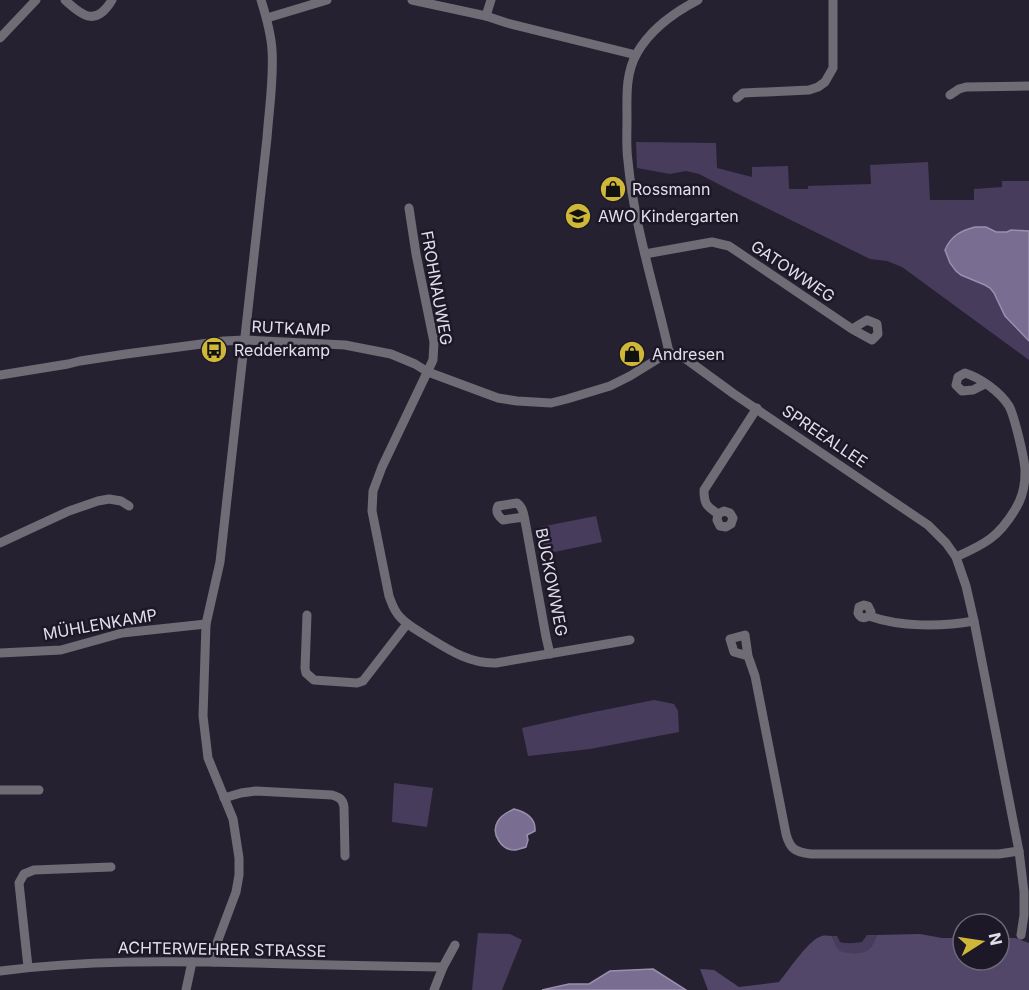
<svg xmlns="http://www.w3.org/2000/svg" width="1029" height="990" viewBox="0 0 1029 990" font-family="Inter,sans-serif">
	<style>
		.green { fill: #473c5c }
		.forest { fill: #534769 }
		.water { fill: #796d92; stroke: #9990ad; stroke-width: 1.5 }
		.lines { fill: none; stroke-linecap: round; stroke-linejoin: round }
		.minor { stroke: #6f6c75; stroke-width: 9 }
		.labels { text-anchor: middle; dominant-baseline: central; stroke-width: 5; stroke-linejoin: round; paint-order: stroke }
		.poi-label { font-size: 16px; fill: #e3e0eb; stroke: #1d1827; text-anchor: start }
		.street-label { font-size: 16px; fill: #e3e0eb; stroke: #1d1827 }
	</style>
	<rect width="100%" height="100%" fill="#262131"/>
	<g class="green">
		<path d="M636 142 716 143 717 168 752 177V167L788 166 789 189H808V186L871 184 870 165 928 162 930 200H974V189L1002 187V181H1029V360L902 267 887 261 870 259 732 191 699 174 686 171 670 174 637 168Z"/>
		<path d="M596 516 602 542 545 554 540 527Z"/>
		<path d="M654 700 674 704 678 711 679 732 590 749 528 756 522 728 584 714Z"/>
		<path d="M394 783 433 788 427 827 392 822Z"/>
		<path d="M478 933 510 934 522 940 502 990H472Z"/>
		<path d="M867 935H877C875 939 873 945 870 948 864 955 845 956 838 949 835 946 834 940 832 936H837L840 942C846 944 855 943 862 942Z"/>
	</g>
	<path class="forest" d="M920 934 942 938H963V960H999V938H1015L1029 943V990H708L700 969 714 970 739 987 779 982C789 970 809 939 822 936 825 935 829 936 832 936 834 940 835 945 838 949 845 955 864 955 870 948 873 945 875 939 877 935Z"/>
	<g class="water">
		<path d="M975 227H986L996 232H1007L1011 230 1029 231V341L1005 316 994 293 990 288 985 285 961 275 956 271 950 263 945 250C951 236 960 231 975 227Z"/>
		<path d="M514 809C526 812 536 818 535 831L527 835 528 840 526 847C523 848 519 849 516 850 502 851 490 834 498 821 501 815 508 812 514 809Z"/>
		<path d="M653 969 686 990H542L569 984H589L610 971Z"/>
	</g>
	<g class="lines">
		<g class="minor">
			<path d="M65 0C82 16 96 27 112 0"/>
			<path d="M412 0 486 16 507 23 636 55"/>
			<path d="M486 16 491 0"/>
			<path d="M267 18 327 0"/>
			<path d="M0 38 36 0"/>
			<path d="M950 95 959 89 966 87 1029 86"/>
			<path d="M737 98 743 93 809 90 818 87 825 82 833 68V0"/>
			<path d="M409 208 416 254 434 342 433 360 382 467 373 491 372 511 389 596C392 604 394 611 400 617 406 624 415 629 423 634 446 648 468 664 496 663L630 640"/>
			<path d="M645 254 712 242 729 246 852 329 872 340 878 334 877 324 867 320 852 329"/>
			<path d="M669 352 686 359 734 394 928 525 946 543 956 557 966 586 974 621 1019 851 1024 892V915L1021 935"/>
			<path d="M669 352C655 289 634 226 628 161 626 148 627 134 627 120 627 98 625 74 637 53 650 30 675 12 698 0"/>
			<path d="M0 375 68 364 80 361 126 354 224 341 245 340 345 345 391 354 415 364 428 372 498 398 517 401 551 403 567 399 610 386 630 376 669 352"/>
			<path d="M718 514 717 520 720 526 726 527 731 524 733 518 730 513 724 511 718 514C707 506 704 505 704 490L757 408"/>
			<path d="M524 517 503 520C498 516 495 512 498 506L517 503C524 508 524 517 526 526L546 637 550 654"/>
			<path d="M0 543 69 511 98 501 109 499 121 501 129 506"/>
			<path d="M956 557C985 544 999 537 1016 508 1022 498 1025 485 1025 473 1026 463 1014 415 1009 406 1000 392 981 378 965 373L958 377 956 385 962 391 973 390 985 384"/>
			<path d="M307 615 305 668 306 673 314 680 357 683 363 681 407 624"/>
			<path d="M869 616 871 612 868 606 864 605 859 607 858 613C860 618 864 619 869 616 900 627 941 627 974 621"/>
			<path d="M0 653 61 650 122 633 206 624"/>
			<path d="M748 656 734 652 730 639 745 635 748 656 755 676 786 834C790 849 795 852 811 854H999L1019 851"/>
			<path d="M0 790H39"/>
			<path d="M224 798 241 793 256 791 332 795C339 797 343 799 344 807L345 856"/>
			<path d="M214 962 215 948 236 892 239 875V858L233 819 208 758 203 716 206 624 220 562 267 138C269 109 274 79 272 50 271 33 266 16 261 0"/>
			<path d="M28 967 19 883 24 874 34 870 111 867"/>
			<path d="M0 971C85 960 170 961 256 963 318 965 381 966 443 967"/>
			<path d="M186 990 192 962"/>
			<path d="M434 990 443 967 455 945"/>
		</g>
	</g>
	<defs>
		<g id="shop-disc" transform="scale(1.35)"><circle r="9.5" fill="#cfb837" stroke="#1d1827"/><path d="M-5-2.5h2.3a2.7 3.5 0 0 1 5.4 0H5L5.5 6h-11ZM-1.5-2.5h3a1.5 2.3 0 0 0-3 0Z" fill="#111"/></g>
		<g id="school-disc" transform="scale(1.35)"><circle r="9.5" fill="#cfb837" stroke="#1d1827"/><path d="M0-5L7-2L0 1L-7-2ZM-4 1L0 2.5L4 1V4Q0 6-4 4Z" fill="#111"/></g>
		<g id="bus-disc" transform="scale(1.35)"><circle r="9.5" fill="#cfb837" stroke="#1d1827"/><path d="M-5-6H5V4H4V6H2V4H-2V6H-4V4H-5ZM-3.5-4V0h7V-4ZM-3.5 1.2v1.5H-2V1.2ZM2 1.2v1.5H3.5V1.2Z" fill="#111"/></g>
	</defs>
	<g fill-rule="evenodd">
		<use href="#shop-disc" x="613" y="189"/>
		<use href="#school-disc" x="578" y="216"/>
		<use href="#bus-disc" x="214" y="350"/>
		<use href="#shop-disc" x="632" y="354"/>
	</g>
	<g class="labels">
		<g class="poi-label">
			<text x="632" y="189">Rossmann</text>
			<text x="598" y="216">AWO Kindergarten</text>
			<text x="234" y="350">Redderkamp</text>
			<text x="652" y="354">Andresen</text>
		</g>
		<g class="street-label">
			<text transform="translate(793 271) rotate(34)">GATOWWEG</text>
			<text transform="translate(437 288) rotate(80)">FROHNAUWEG</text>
			<text transform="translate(291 328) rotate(3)">RUTKAMP</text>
			<text transform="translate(825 436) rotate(34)">SPREEALLEE</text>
			<text transform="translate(552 582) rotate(79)">BUCKOWWEG</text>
			<text transform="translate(100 624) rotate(-10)">MÜHLENKAMP</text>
			<text transform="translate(222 949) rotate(1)">ACHTERWEHRER STRASSE</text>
		</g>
	</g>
	<g transform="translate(981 942) rotate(78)"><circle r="28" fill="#1d1827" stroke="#6c6875" stroke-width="1.5"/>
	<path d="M0-4.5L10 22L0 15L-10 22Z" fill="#cfb837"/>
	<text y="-9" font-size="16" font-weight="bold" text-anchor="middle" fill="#e3e0eb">N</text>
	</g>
</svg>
